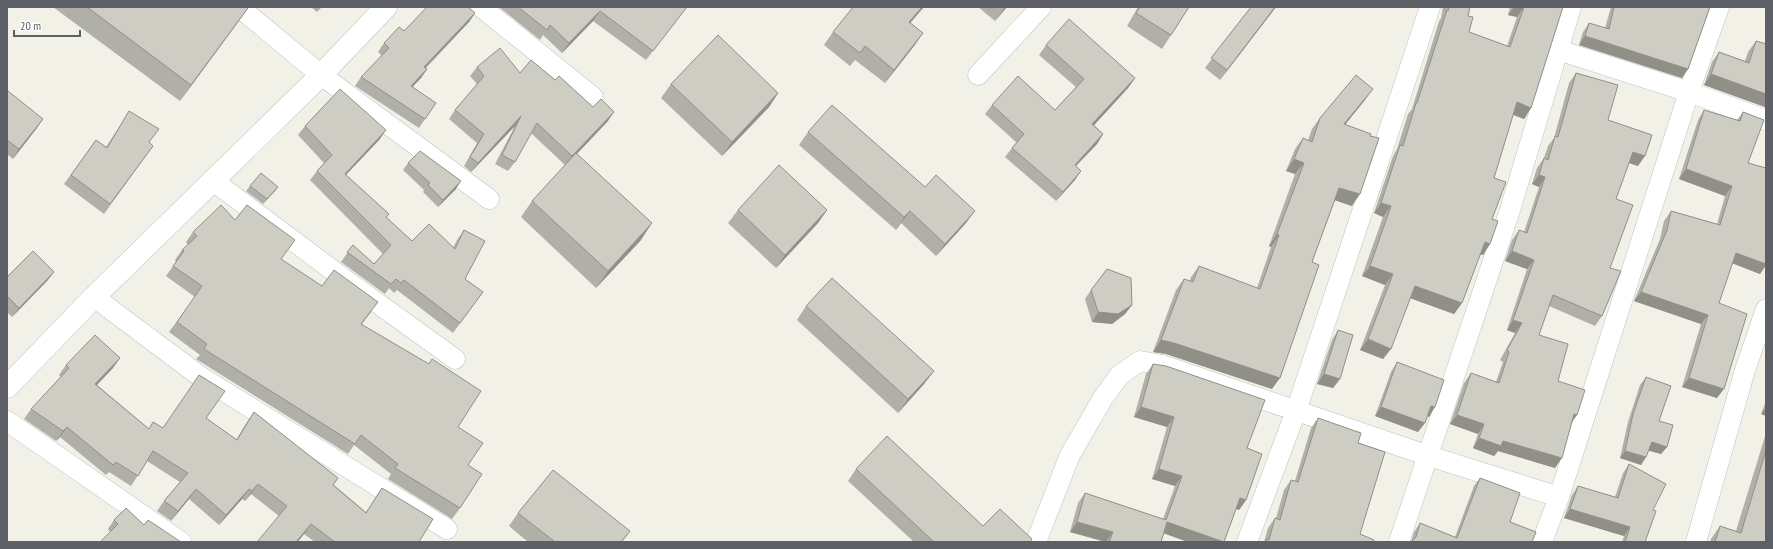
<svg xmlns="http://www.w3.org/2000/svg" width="1773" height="549" viewBox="0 0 1773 549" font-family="'PT Sans Narrow',sans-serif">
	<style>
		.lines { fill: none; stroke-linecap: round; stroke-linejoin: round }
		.street-casing { stroke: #c0c1c8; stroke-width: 21 }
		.secondary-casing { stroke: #c1c2ca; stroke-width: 23 }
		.street { stroke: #fff; stroke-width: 20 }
		.secondary { stroke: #fff; stroke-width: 22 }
		.wall { fill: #b0b0a8 }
		.shaded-wall { fill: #909088 }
		.building { fill: #cdcdc3; stroke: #909088 }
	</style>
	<rect width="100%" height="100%" fill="#f1f1e7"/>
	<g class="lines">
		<g class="street-casing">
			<g id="street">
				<path d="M239 7 321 75 489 199"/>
				<path d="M481 7 593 97"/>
				<path d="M1558 50 1689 92 1766 120"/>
				<path d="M978 75 1041 7"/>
				<path d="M212 180 351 284 455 359"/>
				<path d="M94 297 201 377 447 529"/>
				<path d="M7 421 181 542"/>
				<path d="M1036 542 1070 455 1103 398 1120 375 1140 361 1162 365 1429 456 1559 497"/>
				<path d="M1247 542 1296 411 1430 7"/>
				<path d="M1399 542 1510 210 1571 7"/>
				<path d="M1542 542 1559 497 1689 92 1719 7"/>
				<path d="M1696 542 1745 370 1766 309"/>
			</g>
		</g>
		<g class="secondary-casing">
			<path id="secondary" d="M7 387 94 297 321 75 386 7"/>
		</g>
		<use href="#street" class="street"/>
		<use href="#secondary" class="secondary"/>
	</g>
	<g class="wall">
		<path d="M53 7H246L248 8 180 101Z"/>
		<path d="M311 7H322L317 12Z"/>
		<path d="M499 7H687L646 60 593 21 562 53 543 35 540 40Z"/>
		<path d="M978 7H1007L995 21Z"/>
		<path d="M1138 7H1189L1162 49 1127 26Z"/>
		<path d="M1251 7H1276L1220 80 1205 68Z"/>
		<path d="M1443 7H1470L1468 16 1469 32 1507 46 1517 17 1508 15 1510 7H1563L1531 108 1524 119 1513 115 1494 178 1492 219 1490 244 1483 255 1480 254 1462 303 1454 314 1410 298 1383 359 1360 350 1385 285 1362 276 1383 217 1374 213 1393 156 1397 149 1408 114 1412 109 1439 21 1441 18Z"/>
		<path d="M1611 7H1710L1688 69 1682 78 1579 45 1583 32 1589 23 1605 28Z"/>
		<path d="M475 13 469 22 426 68 427 69 421 78 412 87 436 103 419 128 355 86 361 77 382 56 378 52 384 43 404 31Z"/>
		<path d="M910 23 923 33 914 46 885 83 855 60 850 66 824 45 833 32Z"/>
		<path d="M1756 41 1766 44V106L1765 107 1704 85 1712 62 1719 52 1745 61 1748 52Z"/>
		<path d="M1046 45 1135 78 1128 88 1094 125 1103 134 1097 144 1076 166 1075 180 1056 201 1005 157 1012 148 1017 143 985 114 992 105 1055 110 1076 87 1039 55Z"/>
		<path d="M477 67 520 73 555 80 608 121 577 154 641 240 596 288 521 217 532 201 565 165 531 133 515 162 508 171 495 164 515 126 471 172 464 166 477 143 449 119 455 110 477 84 470 76Z"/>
		<path d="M1576 73 1608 120 1638 166 1629 163 1616 199 1610 268 1602 316 1595 326 1549 306 1539 335 1558 381 1572 422 1555 468 1498 451 1494 456 1473 448 1478 434 1450 424 1464 383 1471 373 1496 382 1503 362 1500 360 1515 333 1507 330 1527 269 1505 261 1512 240 1519 230 1524 232 1539 187 1532 184 1537 168 1544 158 1548 146 1554 138 1569 83Z"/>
		<path d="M671 84 778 93 769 107 722 156 661 98Z"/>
		<path d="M7 92 43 119 13 159 7 154Z"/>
		<path d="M1365 100 1345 124 1352 206 1335 200 1312 262 1272 389 1166 354 1153 352 1176 290 1184 279 1190 281 1191 277 1199 266 1257 288 1271 247 1269 246 1295 174 1286 171 1295 149 1303 138 1308 140 1312 129 1320 118Z"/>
		<path d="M1704 110 1737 120 1743 112 1748 163 1766 168V265L1760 274 1732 263 1719 303 1717 398 1682 387 1701 324 1634 301 1660 239 1664 221 1671 211 1717 224 1725 196 1679 179 1698 120Z"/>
		<path d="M129 111 149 142 153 146 104 214 64 184 96 140 106 147 123 121Z"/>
		<path d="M305 126 380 139 346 175 389 214 386 218 412 241 453 248 457 240 464 230 465 279 483 292 453 333 397 290 394 293 389 288 385 294 341 262 353 245 374 264 383 254 310 180 317 171 324 163 298 135Z"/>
		<path d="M808 132 966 223 936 256 901 223 896 230 799 145Z"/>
		<path d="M408 163 456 189 438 207 423 192 424 190 403 170Z"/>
		<path d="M250 186 278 187 274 192 263 204 246 191Z"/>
		<path d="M738 210H827L818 223 776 268 728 223Z"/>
		<path d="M235 220 281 259 322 286 371 312 362 324 458 427 468 465 460 508 452 519 388 479 391 474 354 445 348 454 196 359 200 355 169 332 195 297 166 276 176 262 175 260 182 250 188 245 186 242 193 232Z"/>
		<path d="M54 272 47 281 12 317 7 312V277Z"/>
		<path d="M1091 290 1132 305 1125 314 1112 324 1092 322 1085 299Z"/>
		<path d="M806 306 934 371 924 384 898 413 797 320Z"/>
		<path d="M1338 330 1340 379 1333 388 1317 384 1332 340Z"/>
		<path d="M1397 362 1429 417 1427 416 1418 432 1375 416 1391 372Z"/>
		<path d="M1153 364 1247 448 1246 500 1239 510 1236 509 1224 542H1188L1164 533 1161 542H1106L1070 532 1078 503 1085 493 1163 519 1175 486 1152 479 1167 427 1134 417 1146 374Z"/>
		<path d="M66 365 113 368 97 385 149 429 153 422 163 428 206 418 236 440 247 422 254 412 334 485 366 512 382 488 419 542H315L279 516 251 494 245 501 242 499 219 525 189 499 171 521 157 511 164 501 180 482 147 461 131 486 109 472 106 475 60 437 56 441 24 419 31 409 61 377 59 375Z"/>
		<path d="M1646 377 1667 447 1661 454 1649 450 1646 457 1641 465 1620 458 1628 422 1640 385Z"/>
		<path d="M1766 401V416L1761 414Z"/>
		<path d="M1318 418 1358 443 1360 534 1373 542H1264L1268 528 1275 518H1276L1284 490 1291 480 1295 481 1311 428Z"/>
		<path d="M1766 433V542H1710L1711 539 1720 526 1736 531Z"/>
		<path d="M1629 464 1653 510 1645 542H1622L1624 536 1564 518 1572 495 1578 486 1615 497 1623 473Z"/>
		<path d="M856 469 983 526 1032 539 1030 542H914L848 481Z"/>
		<path d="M1480 478 1510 522 1536 532 1411 542 1414 532 1420 523 1455 537 1474 486Z"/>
		<path d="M518 513 630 531 622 542H528L509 526Z"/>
		<path d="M114 520 144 525 110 532 108 529Z"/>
	</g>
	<g class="shaded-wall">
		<path d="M922 7H924L900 35 909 22Z"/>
		<path d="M1005 7H1007L995 21Z"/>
		<path d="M1275 7H1276L1220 80 1227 70Z"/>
		<path d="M1514 7H1524L1517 17 1508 15Z"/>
		<path d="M248 8 236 25 180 101 191 85Z"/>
		<path d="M600 11 593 21 562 53 569 43Z"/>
		<path d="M475 13 469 22 418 75 424 67Z"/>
		<path d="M923 33 914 46 885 83 894 70Z"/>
		<path d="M1585 36 1688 69 1682 78 1579 45Z"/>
		<path d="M427 69 421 78 405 95 411 86Z"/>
		<path d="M1711 74 1766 94V106L1765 107 1704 85Z"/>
		<path d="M1135 78 1128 88 1086 134 1092 124Z"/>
		<path d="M1373 89 1365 100 1336 136 1344 124Z"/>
		<path d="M778 93 769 107 722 156 732 142Z"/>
		<path d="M1517 102 1531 108 1524 119 1509 113Z"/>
		<path d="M614 112 608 121 566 165 572 156Z"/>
		<path d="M521 116 515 126 471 172 478 163Z"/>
		<path d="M43 119 37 128 13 159 19 149Z"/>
		<path d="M386 130 380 139 338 183 345 174Z"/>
		<path d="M1103 134 1097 144 1068 174 1075 165Z"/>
		<path d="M1633 152 1645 156 1638 166 1626 162Z"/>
		<path d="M1294 159 1304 163 1295 174 1286 171Z"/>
		<path d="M1686 169 1732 186 1725 196 1679 179Z"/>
		<path d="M1081 171 1075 180 1056 201 1063 192Z"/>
		<path d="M1539 175 1545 177 1539 187 1532 184Z"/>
		<path d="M461 181 456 189 438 207 443 200Z"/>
		<path d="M278 187 274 192 263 204 267 199Z"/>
		<path d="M1339 188 1360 194 1352 206 1331 199Z"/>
		<path d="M1381 203 1391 206 1383 217 1374 213Z"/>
		<path d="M827 210 818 223 776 268 785 255Z"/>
		<path d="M910 211 901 223 896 230 904 217Z"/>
		<path d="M975 211 966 223 936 256 945 244Z"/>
		<path d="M652 223 641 240 596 288 608 271Z"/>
		<path d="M1277 234 1279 235 1271 247 1269 246Z"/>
		<path d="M1485 242 1490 244 1483 255 1477 253Z"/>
		<path d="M1512 251 1534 260 1527 269 1505 261Z"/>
		<path d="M1736 253 1766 264V265L1760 274 1729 262Z"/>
		<path d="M1370 266 1393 274 1385 285 1362 276Z"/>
		<path d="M54 272 47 281 12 317 19 308Z"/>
		<path d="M1415 286 1462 303 1454 314 1407 297Z"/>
		<path d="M1641 292 1708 315 1701 324 1634 301Z"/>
		<path d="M1132 305 1125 314 1112 324 1092 322 1098 312Z"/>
		<path d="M1513 320 1522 323 1515 333 1507 330Z"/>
		<path d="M1368 339 1391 349 1383 359 1360 350Z"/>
		<path d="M1161 340 1174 343 1280 378 1272 389 1166 354 1153 352Z"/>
		<path d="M120 358 113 368 88 394 95 384Z"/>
		<path d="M934 371 924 384 898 413 908 399Z"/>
		<path d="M1324 374 1340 379 1333 388 1317 384Z"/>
		<path d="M1689 378 1724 389 1717 398 1682 387Z"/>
		<path d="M1431 406 1435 407 1429 417 1424 415Z"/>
		<path d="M1141 407 1174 417 1167 427 1134 417Z"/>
		<path d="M1381 407 1425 423 1418 432 1375 416Z"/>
		<path d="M1766 407V416L1761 414Z"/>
		<path d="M1574 414 1577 415 1570 425Z"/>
		<path d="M1457 415 1484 424 1478 434 1450 424Z"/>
		<path d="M67 427 60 437 56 441 63 431Z"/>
		<path d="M1479 438 1503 441 1562 458 1555 468 1498 451 1494 456 1473 448Z"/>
		<path d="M1652 442 1667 447 1661 454 1646 450Z"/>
		<path d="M1625 451 1646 457 1641 465 1620 458Z"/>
		<path d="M1159 469 1182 476 1175 486 1152 479Z"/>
		<path d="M258 484 251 494 245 501 252 491Z"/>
		<path d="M196 489 189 499 171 521 178 511Z"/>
		<path d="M249 489 242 499 219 525 226 515Z"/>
		<path d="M1240 498 1246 500 1239 510 1233 508Z"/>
		<path d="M1570 509 1630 527 1624 536 1564 518Z"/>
		<path d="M1077 522 1113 532 1106 542 1070 532Z"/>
		<path d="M1167 522 1223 542H1188L1160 532Z"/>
		<path d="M311 524 304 534 298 542H296Z"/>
	</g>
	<g class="building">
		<path d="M87 7H246L248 8 191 85Z"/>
		<path d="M427 7H468L475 13 424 67 427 69 411 86 436 103 425 119 361 77 389 48 384 43 399 27 404 31Z"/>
		<path d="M518 7H687L653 51 600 11 569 43 550 25 547 30Z"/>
		<path d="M853 7H922L909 22 923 33 894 70 865 46 860 53 833 32Z"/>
		<path d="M1140 7H1189L1171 35 1136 13Z"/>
		<path d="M1251 7H1275L1227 70 1211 58Z"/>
		<path d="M1449 7H1470L1468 16 1473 17 1469 32 1510 47 1524 7H1563L1531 108 1517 102 1494 178 1506 182 1492 219 1498 221 1490 244 1485 242 1462 303 1415 286 1391 349 1368 339 1393 274 1370 266 1391 206 1381 203 1400 145 1403 146 1416 103H1417L1447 10 1448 11Z"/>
		<path d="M1614 7H1710L1688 69 1585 36 1589 23 1609 29Z"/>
		<path d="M1069 19 1135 78 1092 124 1103 134 1075 165 1081 171 1063 192 1012 148 1024 134 992 105 1018 76 1055 110 1084 79 1046 45Z"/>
		<path d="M718 35 778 93 732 142 671 84Z"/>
		<path d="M1756 41 1766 44V94L1711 74 1719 52 1749 63Z"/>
		<path d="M500 48 520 73 531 60 555 80 559 76 593 107 601 99 614 112 572 156 537 123 515 162 502 155 521 116 478 163 470 157 484 134 455 110 484 76 477 67Z"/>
		<path d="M1576 73 1618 85 1608 120 1652 135 1645 156 1633 152 1616 199 1633 205 1610 268 1621 271 1602 316 1553 295 1539 335 1568 344 1558 381 1585 390 1577 415 1574 414 1562 458 1503 441 1501 446 1479 438 1484 424 1457 415 1471 373 1499 383 1509 352 1507 350 1522 323 1513 320 1534 260 1512 251 1519 230 1527 233 1545 177 1539 175 1544 158 1548 160 1555 136 1558 137Z"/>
		<path d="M1356 75 1373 89 1344 124 1371 134 1370 136 1379 138 1360 194 1339 188 1312 262 1319 265 1280 378 1174 343 1161 340 1184 279 1193 282 1199 266 1260 289 1279 235 1277 234 1304 163 1294 159 1303 138 1312 142 1320 118Z"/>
		<path d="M340 89 386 130 345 174 389 214 386 217 412 241 429 224 455 249 464 230 485 241 465 279 483 292 460 323 404 280 401 283 396 279 391 284 347 252 353 245 374 264 391 245 317 171 332 155 305 126Z"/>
		<path d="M8 91 43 119 19 149 7 140V92Z"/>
		<path d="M832 105 925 187 936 175 975 211 945 244 910 211 904 217 808 132Z"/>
		<path d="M1704 110 1740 121 1743 112 1764 120 1748 163 1766 168V264L1736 253 1719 303 1747 314 1724 389 1689 378 1708 315 1641 292 1667 230 1671 211 1720 225 1732 186 1686 169Z"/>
		<path d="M129 111 159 129 149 142 153 146 110 204 71 175 96 140 107 148Z"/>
		<path d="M420 151 461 181 443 200 428 185 430 183 408 163Z"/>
		<path d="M576 153 652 223 608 271 532 201Z"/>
		<path d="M779 165 827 210 785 255 738 210Z"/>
		<path d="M261 173 278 187 267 199 250 186Z"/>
		<path d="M221 205 235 220 247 205 295 240 281 259 322 286 334 270 378 302 361 324 429 364 432 359 481 391 458 427 483 443 468 465 482 474 460 508 395 468 398 464 361 435 355 444 204 349 207 344 177 322 202 286 173 266 184 251 182 250 197 236 193 232Z"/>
		<path d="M33 251 54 272 19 308 7 296V277Z"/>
		<path d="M1107 269 1131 278 1132 305 1118 314 1098 312 1091 290Z"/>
		<path d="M832 278 934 371 908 399 806 306Z"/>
		<path d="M1338 330 1353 335 1340 379 1324 374Z"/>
		<path d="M95 335 120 358 95 384 149 429 153 422 163 428 199 375 225 391 206 418 237 440 254 412 338 478 333 485 366 513 382 488 433 519 419 542H335L311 524 296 542H257L287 506 258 484 252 491 249 489 226 515 196 489 178 511 164 501 188 473 153 451 138 476 116 462 113 465 67 427 63 431 31 409 69 368 66 365Z"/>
		<path d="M1397 362 1444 380 1435 407 1431 406 1425 423 1381 407Z"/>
		<path d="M1153 364 1166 366 1265 400 1247 448 1262 454 1246 500 1240 498 1224 542 1167 522 1161 542H1109L1113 532 1077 522 1085 493 1166 520 1182 476 1159 469 1174 417 1141 407Z"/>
		<path d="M1646 377 1671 386 1659 421 1673 425 1667 447 1652 442 1646 457 1625 451 1633 414Z"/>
		<path d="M1318 418 1361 433 1358 443 1385 452 1360 534 1374 540 1373 542H1265L1267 539 1269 540 1275 518 1280 520 1291 480 1298 482Z"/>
		<path d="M887 436 983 526 1000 509 1032 539 1030 542H934L856 469Z"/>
		<path d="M1766 450V542H1715L1720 526 1741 533Z"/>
		<path d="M1629 464 1666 484 1653 510 1656 511 1645 542H1625L1630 527 1570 509 1578 486 1618 498Z"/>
		<path d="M553 470 630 531 621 542H555L518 513Z"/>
		<path d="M1480 478 1520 493 1510 522 1536 532 1532 542H1411L1416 537 1420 523 1457 538Z"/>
		<path d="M126 508 144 525 148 520 181 542H100L118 524 114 520Z"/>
	</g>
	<rect width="1773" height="549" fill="none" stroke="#5e6068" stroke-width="16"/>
	<path d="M14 30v6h66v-6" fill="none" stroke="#5e6068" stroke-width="2"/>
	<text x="20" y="30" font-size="12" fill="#5e6068" stroke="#ffffff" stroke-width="3" paint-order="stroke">20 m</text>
</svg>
